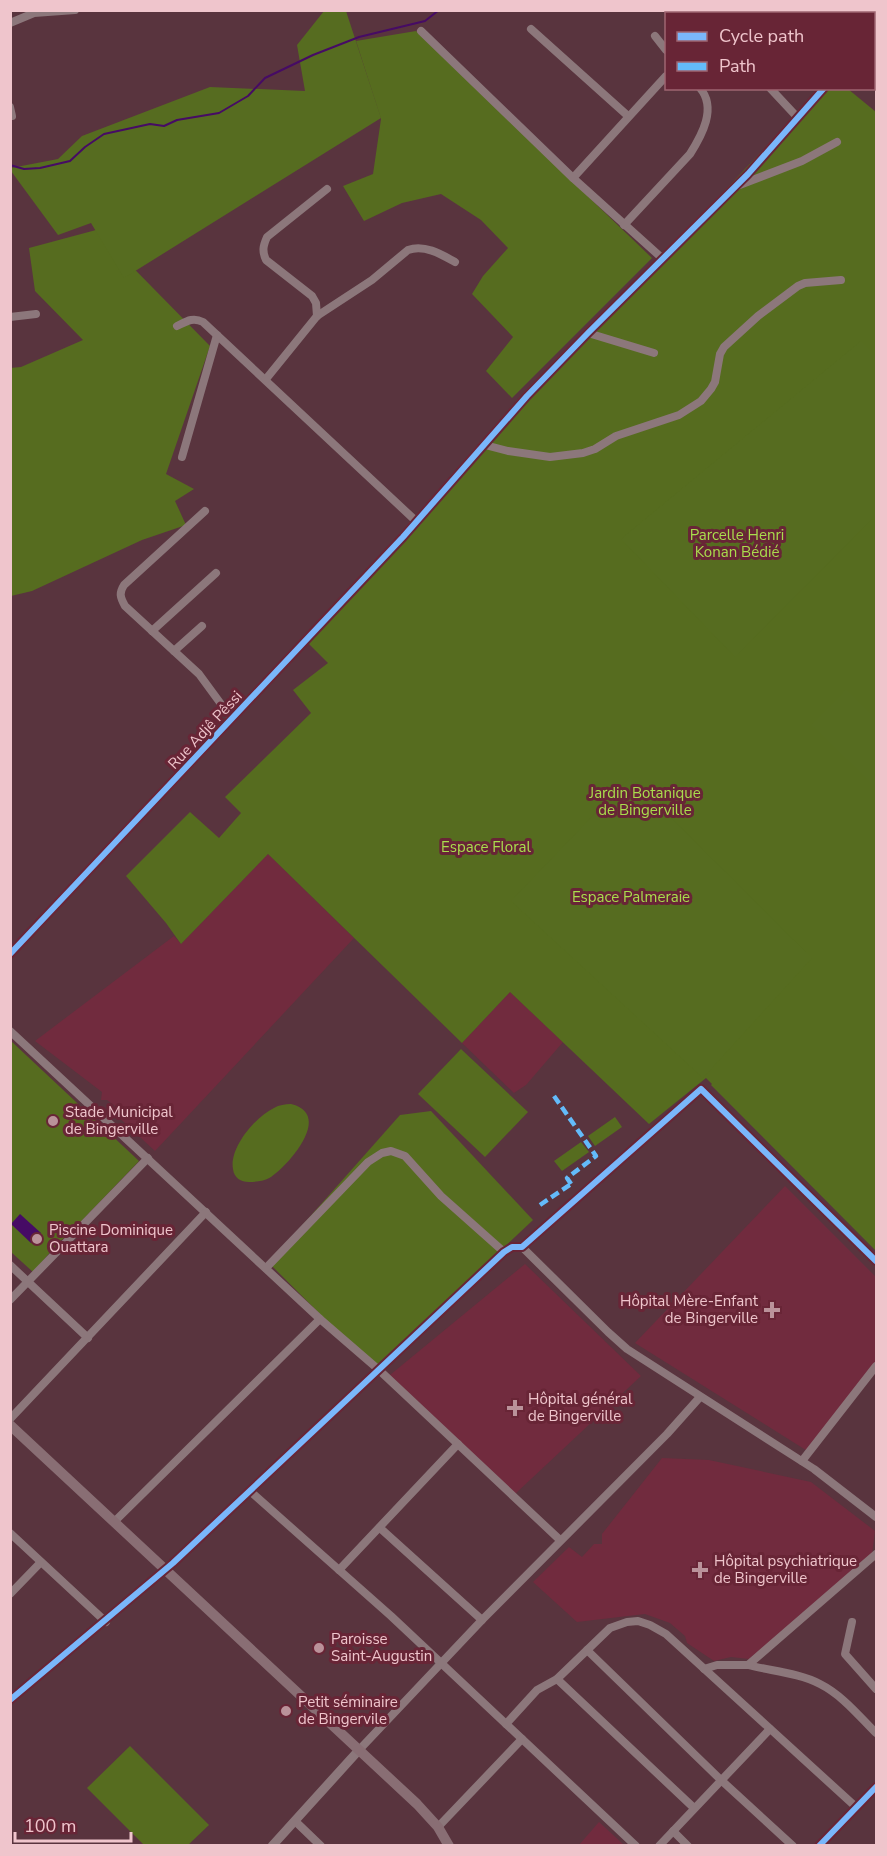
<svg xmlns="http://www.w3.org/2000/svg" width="887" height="1856" viewBox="0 0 887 1856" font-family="'Nunito Sans',sans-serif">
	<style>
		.built { fill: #712b3e }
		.green { fill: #566c1f }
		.forest { fill: #566c20 }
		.water { fill: #460b65 }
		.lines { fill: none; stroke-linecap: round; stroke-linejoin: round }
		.stream { stroke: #460b65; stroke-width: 2 }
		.minor { stroke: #8c777b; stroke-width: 8 }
		.tertiary { stroke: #8c777b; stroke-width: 9 }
		.secondary { stroke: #896e74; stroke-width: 10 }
		.quiet { stroke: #63bbfa; stroke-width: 4.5; stroke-dasharray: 9 4.5; stroke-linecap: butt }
		.cycleway-casing { stroke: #682536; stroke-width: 10 }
		.cycleway { stroke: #7ab7fb; stroke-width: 6 }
		.poi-dot { fill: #ba929a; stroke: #682536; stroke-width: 2 }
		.labels { text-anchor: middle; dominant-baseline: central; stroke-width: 6; stroke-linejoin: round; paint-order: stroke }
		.park-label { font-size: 15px; fill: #a9dd4d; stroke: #682536 }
		.street-label { font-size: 15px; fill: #efc5cc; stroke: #682536 }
		.poi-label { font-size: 15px; fill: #efc5cc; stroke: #682536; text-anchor: start }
	</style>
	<rect width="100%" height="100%" fill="#59343e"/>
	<g class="built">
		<path d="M268 854 354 938 155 1151 113 1112 115 1106 107 1100H101L102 1092 35 1041 174 936 181 944Z"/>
		<path d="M510 992 563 1042 526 1085 514 1093 462 1043Z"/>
		<path d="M785 1186 876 1277V1364L809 1452 635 1343Z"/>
		<path d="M525 1264 641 1376 515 1494 390 1375Z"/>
		<path d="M662 1458 709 1460 811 1482 875 1531 872 1554 749 1659 731 1657 714 1661 687 1643 685 1636 670 1623 645 1614 577 1622 533 1582 569 1547 582 1557 594 1544H602V1534Z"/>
		<path d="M599 1822 624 1845H579Z"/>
	</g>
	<g class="green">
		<path d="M416 31 652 258 512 398 486 371 513 337 472 294 483 276 508 248 481 220 441 194 402 203 364 221 343 186 373 174 381 119 356 41Z"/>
		<path d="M820 89H848L876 112V1251L711 1085 712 1084 706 1078 649 1124 510 992 462 1043 268 854 181 944 166 923 126 876 190 812 219 838 241 813 225 797 311 713 293 690 328 663 308 643 413 523Z"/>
		<path d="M96 230 210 346 166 474 194 489 175 501 186 525 142 540 32 591 11 596 10 368 21 367 83 340 35 291 29 248Z"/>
		<path d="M11 1041 139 1161 67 1236 60 1241 33 1272 11 1252Z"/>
		<path d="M461 1049 528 1112 485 1157 418 1094Z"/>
		<path d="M291 1104C333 1114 290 1164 271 1177 265 1181 256 1182 249 1182 241 1182 234 1178 233 1169 229 1148 255 1117 274 1108 279 1105 285 1104 291 1104Z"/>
		<path d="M431 1111 533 1220 375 1369 269 1263 400 1115Z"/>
		<path d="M615 1117 622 1127 595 1146 588 1136Z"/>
		<path d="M581 1142 589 1152 562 1171 554 1161Z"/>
		<path d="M130 1746 209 1825 188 1845H144L87 1788Z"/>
	</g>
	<g class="forest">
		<path d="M324 11H346L381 118 124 278 91 223 58 235 11 171V168L58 159 82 136 210 87 305 91 297 45Z"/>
		<path d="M861 341 876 356V515L735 657 621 539Z"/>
		<path d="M846 689 876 719V788L811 725Z"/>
		<path d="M630 777 812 958 703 1078 511 901Z"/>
	</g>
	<path class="water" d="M20 1214 41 1233 31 1243 11 1224Z"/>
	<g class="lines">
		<path class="stream" d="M10 165 24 169 40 168 70 161 85 147 104 134 150 124 164 126 177 120 219 113 248 96 265 78 313 55 359 37 425 21 439 10"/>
		<g class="minor">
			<path d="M700 12 702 14"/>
			<path d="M10 23 34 13 75 10"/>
			<path d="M531 29 628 116"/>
			<path d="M421 31 573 178 663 259"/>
			<path d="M655 36 666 50"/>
			<path d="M874 79 876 82"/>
			<path d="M770 88 798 118"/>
			<path d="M10 107 12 116"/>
			<path d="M573 178 666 76"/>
			<path d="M737 186 802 161 837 142"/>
			<path d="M624 225 690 154C702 135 717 108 700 88"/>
			<path d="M317 316 316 303 312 296 266 260C262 251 263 246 267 237L327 189"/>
			<path d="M10 317 36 314"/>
			<path d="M177 326C187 321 193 317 203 322L417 522"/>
			<path d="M588 333 654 353"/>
			<path d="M266 379 317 316 372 280 408 250C424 244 441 254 455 262"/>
			<path d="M485 445 508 451 550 457 583 453 595 449 616 436 679 415 701 401 711 389 715 382 720 354 724 347 758 316 798 286 805 283 841 280"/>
			<path d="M182 457 217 335"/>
			<path d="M205 511 124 585C119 593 120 597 125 606L199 674 232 719"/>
			<path d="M152 631 216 573"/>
			<path d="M174 651 202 626"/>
			<path d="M10 1031 320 1319 379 1370 560 1540"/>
			<path d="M522 1247 608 1332 627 1349 814 1469 876 1517"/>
			<path d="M10 1265 88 1338"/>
			<path d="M266 1268 368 1162 382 1153 391 1151 405 1156 441 1196 504 1252"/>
			<path d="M10 1300 148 1158"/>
			<path d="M10 1419 206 1212"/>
			<path d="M802 1461 876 1366"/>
			<path d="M251 1492 391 1616 636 1846"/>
			<path d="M114 1522 320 1319"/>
			<path d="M380 1528 482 1620"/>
			<path d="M10 1533 106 1622"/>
			<path d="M339 1570 458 1444"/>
			<path d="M10 1594 41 1562"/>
			<path d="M852 1622 845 1654 876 1689"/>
			<path d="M587 1650 721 1780 793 1846"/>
			<path d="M748 1665C771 1671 799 1673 820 1684 842 1695 859 1716 876 1733"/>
			<path d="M704 1669 717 1665H748L876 1554"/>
			<path d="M557 1679 694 1808"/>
			<path d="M10 1700 173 1563 504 1252 512 1247H522L701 1089 876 1261"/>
			<path d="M506 1724 537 1690 557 1679 610 1628 627 1622 638 1621 650 1625 666 1634 856 1807"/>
			<path d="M359 1750 482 1620 667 1434 700 1397"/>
			<path d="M295 1821 321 1846"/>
			<path d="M438 1827 522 1739"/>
			<path d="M673 1831 688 1846"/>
			<path d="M659 1846 770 1729"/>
			<path d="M819 1846 876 1787"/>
		</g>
		<g class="tertiary">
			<path d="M874 32 876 29"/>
			<path d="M10 954 403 537 527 396 588 333 748 174 824 88"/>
			<path d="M272 1846 359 1750"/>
		</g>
		<path class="secondary" d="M10 1425 417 1804 438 1827 449 1846"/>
		<g class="quiet">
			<path d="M554 1096 596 1156 567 1178 571 1184"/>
			<path d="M540 1205 571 1184 572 1181"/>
		</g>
		<g class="cycleway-casing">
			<g id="cycleway">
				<path d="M10 954 403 537 527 396 588 333 748 174 824 88"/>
				<path d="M10 1700 173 1563 504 1252 512 1247H522L701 1089 876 1261"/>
				<path d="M819 1846 876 1787"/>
			</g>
		</g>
		<use href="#cycleway" class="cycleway"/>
	</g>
	<g class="poi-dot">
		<circle cx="53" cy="1121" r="6"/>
		<circle cx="37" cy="1239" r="6"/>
		<path d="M769 1301h6v6h6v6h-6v6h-6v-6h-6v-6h6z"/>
		<path d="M512 1399h6v6h6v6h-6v6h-6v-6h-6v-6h6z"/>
		<path d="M697 1561h6v6h6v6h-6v6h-6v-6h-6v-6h6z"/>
		<circle cx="319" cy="1648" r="6"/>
		<circle cx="286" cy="1711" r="6"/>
	</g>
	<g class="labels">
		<g class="park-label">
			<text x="737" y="535">Parcelle Henri<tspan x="737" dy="17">Konan Bédié</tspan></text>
			<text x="645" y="793">Jardin Botanique<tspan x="645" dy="17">de Bingerville</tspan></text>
			<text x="486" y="847">Espace Floral</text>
			<text x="631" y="897">Espace Palmeraie</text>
		</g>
		<g class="street-label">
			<text transform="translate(205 730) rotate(-47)">Rue Adjê Pêssi</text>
		</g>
		<g class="poi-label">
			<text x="65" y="1112">Stade Municipal<tspan x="65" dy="17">de Bingerville</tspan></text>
			<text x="49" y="1230">Piscine Dominique<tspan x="49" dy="17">Ouattara</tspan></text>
			<text x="758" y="1301" text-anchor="end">Hôpital Mère-Enfant<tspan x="758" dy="17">de Bingerville</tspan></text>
			<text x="528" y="1399">Hôpital général<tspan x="528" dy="17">de Bingerville</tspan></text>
			<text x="714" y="1561">Hôpital psychiatrique<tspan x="714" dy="17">de Bingerville</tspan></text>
			<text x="331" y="1639">Paroisse<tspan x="331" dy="17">Saint-Augustin</tspan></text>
			<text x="298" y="1702">Petit séminaire<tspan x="298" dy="17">de Bingervile</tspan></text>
		</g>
	</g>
	<rect width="887" height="1856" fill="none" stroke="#efc5cc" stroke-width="24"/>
	<rect x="665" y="12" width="210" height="78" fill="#682536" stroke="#9e6572" stroke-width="1.5"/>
	<rect x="677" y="32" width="30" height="9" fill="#7ab7fb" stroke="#9e6572" stroke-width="1.5"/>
	<text x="719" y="42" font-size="18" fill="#efc5cc">Cycle path</text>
	<rect x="677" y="62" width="30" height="9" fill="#63bbfa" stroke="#9e6572" stroke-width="1.5"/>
	<text x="719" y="72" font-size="18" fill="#efc5cc">Path</text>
	<path d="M15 1832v9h116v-9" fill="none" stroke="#efc5cc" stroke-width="3"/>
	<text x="24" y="1832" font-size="18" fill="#efc5cc" stroke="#682536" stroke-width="4.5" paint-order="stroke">100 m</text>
</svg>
